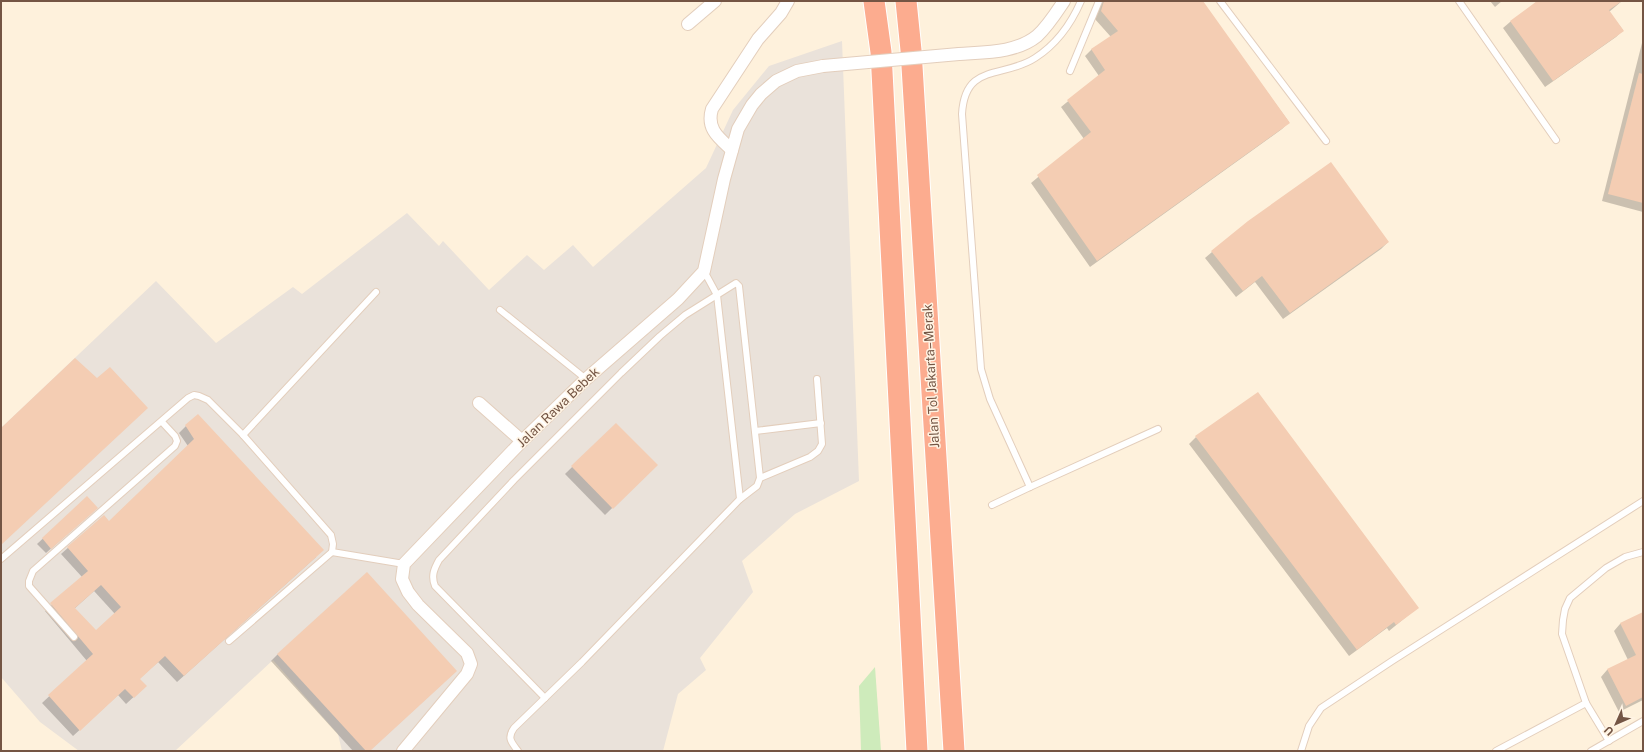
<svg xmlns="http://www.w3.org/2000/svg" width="1644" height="752" viewBox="0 0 1644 752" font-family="'Public Sans',sans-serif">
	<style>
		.industrial { fill: #eae2da }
		.green { fill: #ceebbb }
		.shadow { fill: #0003; fill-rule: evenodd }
		.building { fill: #f4cdb3; fill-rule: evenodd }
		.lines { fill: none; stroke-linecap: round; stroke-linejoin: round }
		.service-casing { stroke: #e3cebc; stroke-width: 8 }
		.minor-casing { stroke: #e3cebc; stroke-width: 14 }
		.motorway-casing { stroke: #fff; stroke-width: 23 }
		.service { stroke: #fff; stroke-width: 6 }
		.minor { stroke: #fff; stroke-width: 12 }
		.motorway { stroke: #fcac8f; stroke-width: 21 }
		.minor-bridge-casing { stroke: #e3cebc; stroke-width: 14; stroke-linecap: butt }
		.minor-bridge { stroke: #fff; stroke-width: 12 }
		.labels { text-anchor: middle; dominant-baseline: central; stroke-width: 3; stroke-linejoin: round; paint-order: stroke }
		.street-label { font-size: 13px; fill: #745544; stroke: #fff4e4 }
	</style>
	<rect width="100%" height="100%" fill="#fef1dc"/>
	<path class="industrial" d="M842 41 859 481 795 514 742 561 753 592 700 658 706 670 678 694 663 751H342L338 734 273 660 175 751H79L40 722 1 677V428L156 281 216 343 293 287 302 294 407 213 439 246 443 241 489 290 527 255 544 270 573 245 593 267 706 168 733 110 769 66Z"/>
	<path class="green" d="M875 667 881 751H861L859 686Z"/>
	<g class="shadow">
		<path d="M1100 1H1201L1289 122 1282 129 1090 267 1031 183 1084 139 1061 107 1099 76 1085 56 1092 49 1111 37 1094 18Z"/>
		<path d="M1490 1H1502L1495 7Z"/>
		<path d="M1540 1H1622L1609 12 1623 30 1616 37 1545 87 1503 28 1510 22Z"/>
		<path d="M1643 39V212L1602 201Z"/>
		<path d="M1388 242 1381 249 1283 319 1255 282 1236 297 1205 258 1212 252Z"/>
		<path d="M616 424 656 465 605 515 565 474Z"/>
		<path d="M186 426 316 557 177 682 158 662 139 679V692L126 704 118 695 73 736 42 703 87 661 45 611 82 577 61 554 104 516 109 522 188 446 179 433ZM94 591 115 614 95 632 74 609Z"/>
		<path d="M1196 437 1417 608 1389 631 1387 628 1349 656 1189 444Z"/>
		<path d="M87 498 91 513 46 553 37 544Z"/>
		<path d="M1643 613V700L1619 712 1601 677 1607 670 1628 660 1614 631 1620 624Z"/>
		<path d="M278 654 456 671 369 751H353L271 661Z"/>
	</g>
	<g class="building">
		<path d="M1104 1H1203L1290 123 1097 261 1037 175 1091 132 1067 100 1105 70 1091 49 1118 31 1101 11Z"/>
		<path d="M1537 1H1622L1609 10 1624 31 1553 81 1510 21Z"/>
		<path d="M1639 73 1643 74V203L1608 194Z"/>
		<path d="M1331 162 1389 242 1290 313 1262 276 1243 291 1211 251 1248 221Z"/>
		<path d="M75 358 97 378 110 367 148 408 1 545V428Z"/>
		<path d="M1258 392 1419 608 1396 625 1394 622 1357 650 1195 436Z"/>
		<path d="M198 414 324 550 184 676 165 656 140 679 147 686 134 698 125 689 80 731 48 695 93 654 50 603 88 571 67 547 104 515 109 521 194 439 185 425ZM101 585 121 607 96 630 75 608Z"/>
		<path d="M616 423 658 465 613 509 571 466Z"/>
		<path d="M87 496 98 508 51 549 42 538Z"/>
		<path d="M367 572 457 671 370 751H366L277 654Z"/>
		<path d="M1643 612V697L1626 706 1607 669 1636 655 1620 623Z"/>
	</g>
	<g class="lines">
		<g class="service-casing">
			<g id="service">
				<path d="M1220 1 1326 141"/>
				<path d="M1459 1 1556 140"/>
				<path d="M1070 71 1099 1"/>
				<path d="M500 310 586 379"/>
				<path d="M755 431 821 423"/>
				<path d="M243 435 376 292"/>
				<path d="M760 478 810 457 818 451 822 444 817 379"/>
				<path d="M1030 487 990 399 981 369 962 114C965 62 1003 79 1035 58 1057 44 1071 24 1081 1"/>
				<path d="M992 505 1030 487 1158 429"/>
				<path d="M1 559 188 398 194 395 199 396 208 400 243 435 331 535 333 544 332 552 404 564"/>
				<path d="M74 637 29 586V581L33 571 175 446 177 441 175 436 162 422"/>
				<path d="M229 641 332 552"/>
				<path d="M545 698 435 586C431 576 434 569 439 560L514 480 621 373 660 336 685 315 736 283 739 286 760 478 757 486 740 499"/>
				<path d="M1609 741 1586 703 1562 634 1563 620 1565 609 1570 598 1606 568 1625 557 1643 552"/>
				<path d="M518 751C511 742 507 738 514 728L582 662 740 499 717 295 704 271"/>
				<path d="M1301 751 1309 726 1321 708 1392 661 1643 501"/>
				<path d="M1496 751 1586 703"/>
				<path d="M1591 751 1643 721"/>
			</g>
		</g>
		<g class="minor-casing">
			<g id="minor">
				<path d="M688 24 715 1"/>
				<path d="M959 54C985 52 1016 53 1037 36 1048 26 1056 13 1064 1"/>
				<path d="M732 150C719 138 706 129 712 109L758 39 781 13 788 1"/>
				<path d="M479 403 522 441"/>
				<path d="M403 751 467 674 471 664 467 653 418 605 408 592 402 579 404 564 522 441 586 379 678 299 704 271 724 179 738 129 752 105 761 94 776 81 797 71 823 66"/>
			</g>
		</g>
		<g class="motorway-casing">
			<g id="motorway">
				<path d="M874 1 881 52 917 751"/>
				<path d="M906 1 911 50 954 751"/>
			</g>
		</g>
		<use href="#service" class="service"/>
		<use href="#minor" class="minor"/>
		<use href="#motorway" class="motorway"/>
		<g class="minor-bridge-casing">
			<path id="minor-bridge" d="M823 66 959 54"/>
		</g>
		<use href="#minor-bridge" class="minor-bridge"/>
	</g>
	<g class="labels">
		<g class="street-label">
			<text transform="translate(931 376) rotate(-93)">Jalan Tol Jakarta–Merak</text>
			<text transform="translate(558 407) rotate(-44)">Jalan Rawa Bebek</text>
		</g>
	</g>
	<rect width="1644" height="752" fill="none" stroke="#745544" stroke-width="4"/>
	<g transform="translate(1616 724) rotate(225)" stroke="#fff4e4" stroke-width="3" paint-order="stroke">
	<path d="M0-3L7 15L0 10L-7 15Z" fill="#745544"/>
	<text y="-6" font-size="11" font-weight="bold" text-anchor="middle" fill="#745544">U</text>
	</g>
</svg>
